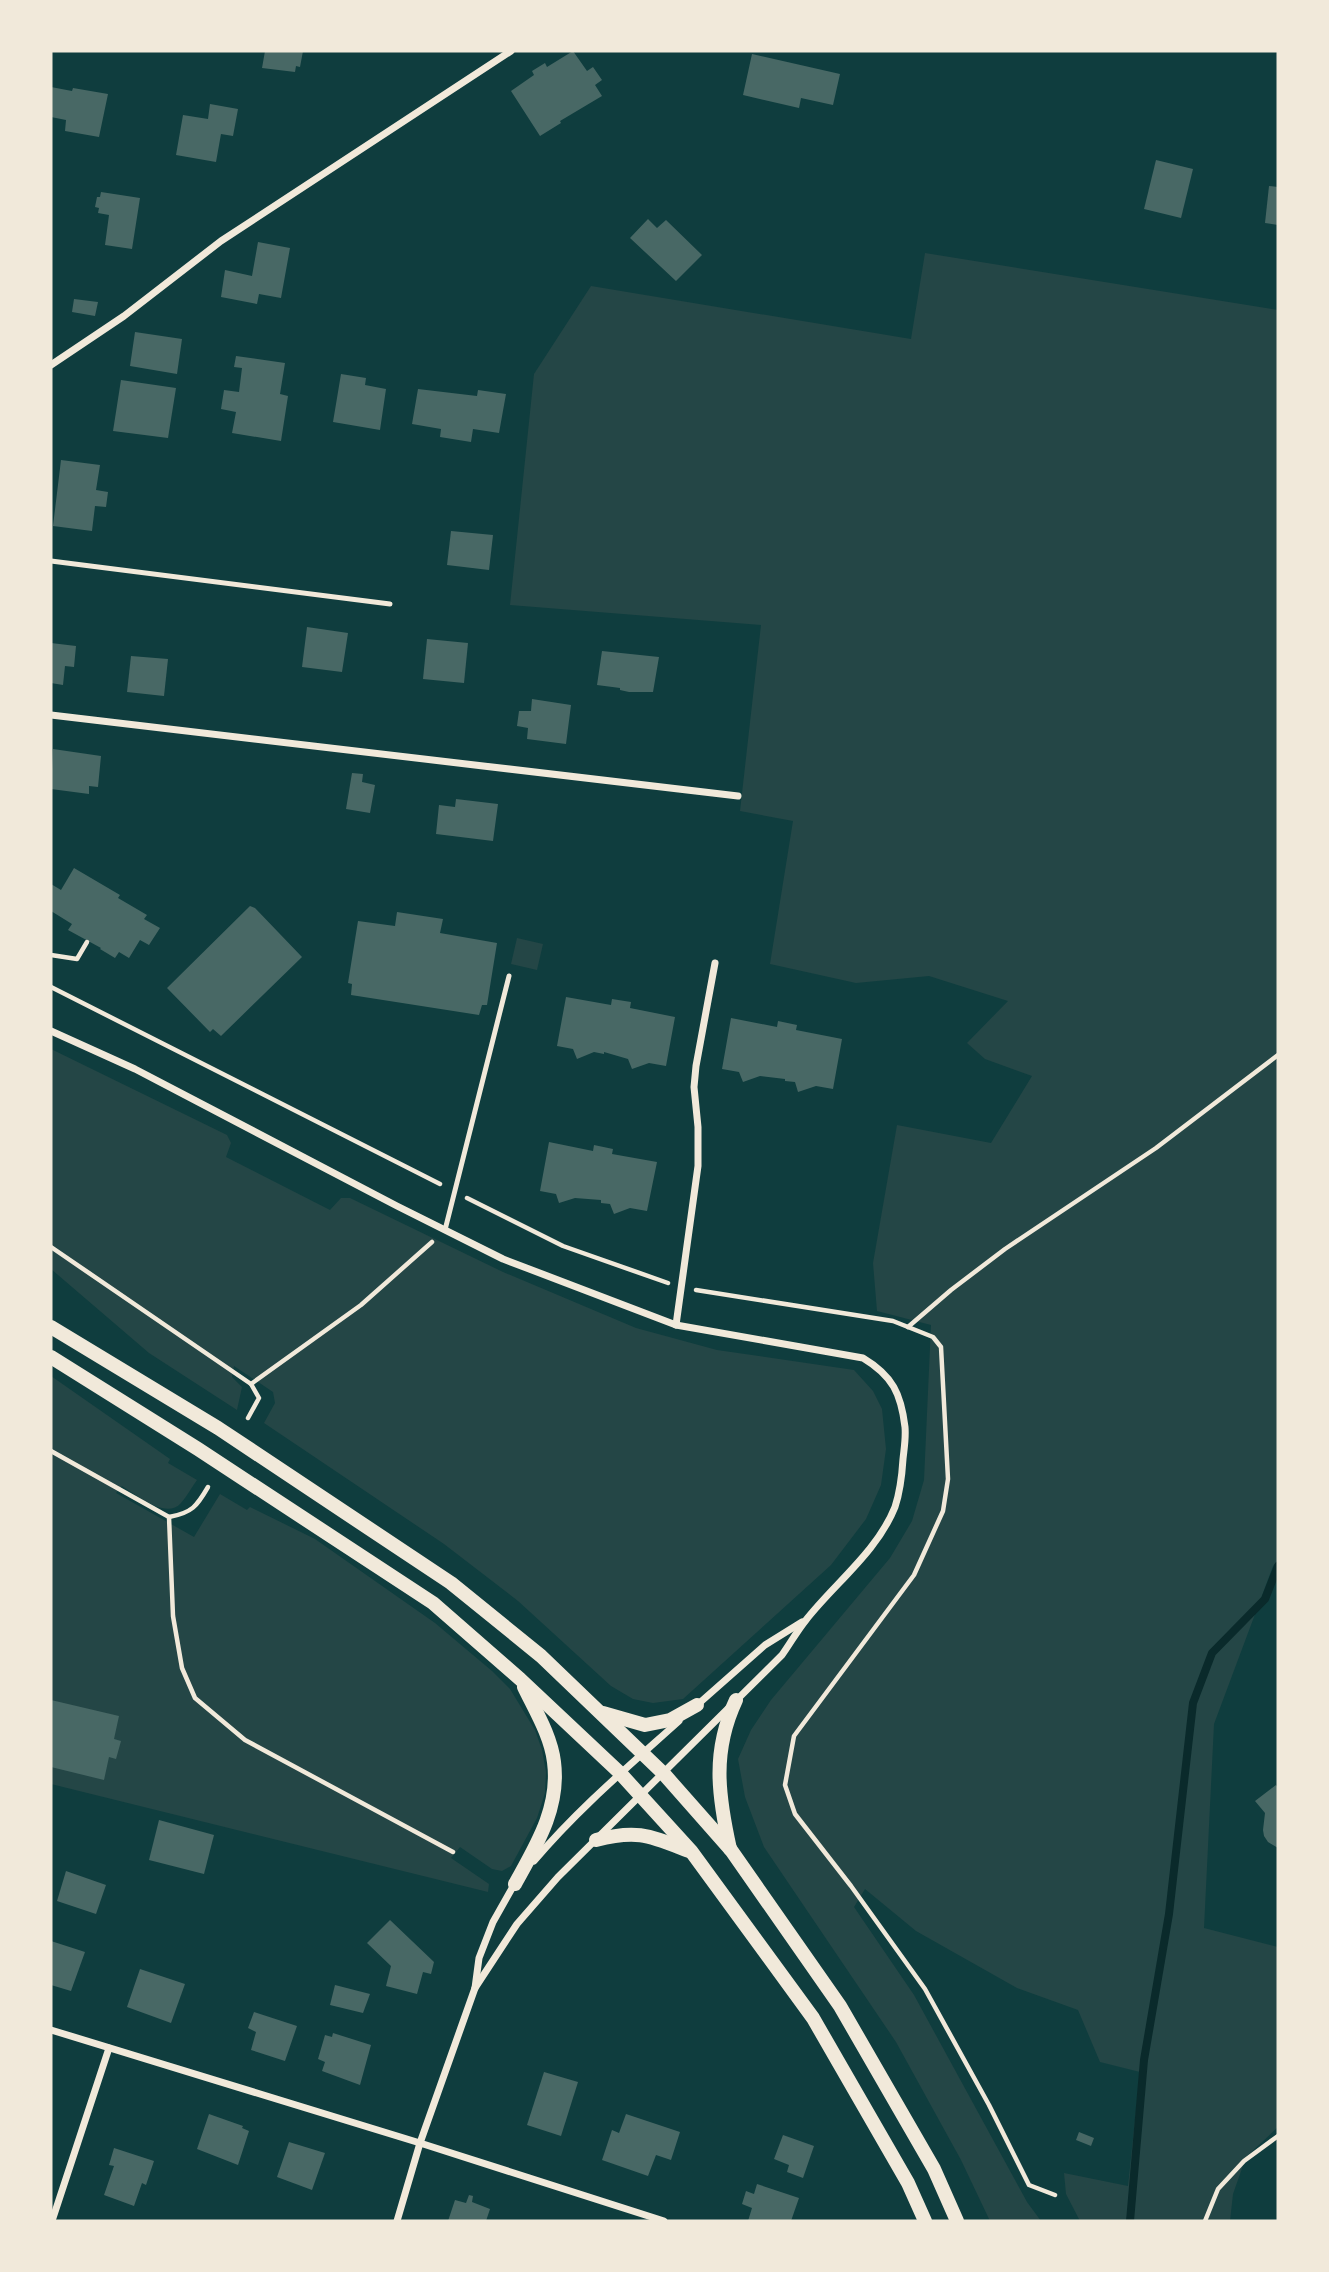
<svg xmlns="http://www.w3.org/2000/svg" width="1329" height="2272" viewBox="0 0 1329 2272" font-family="'Alegreya Sans',sans-serif">
	<style>
		.green { fill: #244646 }
		.lines { fill: none; stroke-linecap: round; stroke-linejoin: round }
		.stream { stroke: #0a2a2b; stroke-width: 8 }
		.building { fill: #486865 }
		.path { stroke: #f1e9da; stroke-width: 4.5 }
		.service { stroke: #f1e9da; stroke-width: 5 }
		.minor { stroke: #f1e9da; stroke-width: 7 }
		.secondary { stroke: #f1e9da; stroke-width: 14 }
	</style>
	<rect width="100%" height="100%" fill="#0f3d3e"/>
	<g class="green">
		<path d="M925 253 1278 310V1560L1273 1566 1214 1724 1204 1928 1278 1947V2127L1246 2157 1233 2194 1230 2221H1080L1066 2194 1064 2173 1128 2186 1140 2072 1100 2062 1078 2010 1017 1988 916 1931 865 1889 854 1907 914 1995 1027 2202 1041 2221H990L961 2160 896 2042 764 1847 745 1797 738 1759 751 1730 771 1700 890 1558 912 1521 924 1480 931 1325 877 1311 873 1263 897 1125 991 1143 1032 1076 985 1059 967 1043 1008 1001 929 976 856 983 770 964 793 821 740 811 761 625 510 605 534 374 591 286 911 339Z"/>
		<path d="M517 938 543 944 537 970 511 964Z"/>
		<path d="M51 1049 227 1135 231 1143 226 1157 330 1210 341 1198H350L503 1272 636 1328 717 1350 854 1370 873 1391 882 1409 886 1449 881 1485 866 1519 831 1565 683 1699 653 1703 633 1699 611 1686 518 1601 444 1544 264 1423 275 1403 273 1392 234 1366 232 1377 242 1387 237 1410 149 1353 51 1269Z"/>
		<path d="M51 1376 170 1459 168 1463 197 1480C192 1487 187 1496 181 1503 166 1520 137 1495 122 1486L116 1493 194 1537 220 1494 247 1510 250 1507 315 1539 435 1623 492 1671 510 1689 535 1730 542 1750 546 1772 545 1793 537 1818 511 1866 502 1871 492 1869 460 1847 451 1858 489 1884 488 1892 51 1784Z"/>
	</g>
	<g class="lines">
		<path class="stream" d="M1130 2221 1144 2060 1169 1914 1193 1703 1212 1653 1265 1599 1278 1566"/>
	</g>
	<g class="building">
		<path d="M265 51H303L300 67 296 66 295 72 262 68Z"/>
		<path d="M573 51 587 71 593 67 602 80 595 85 602 96 560 121 561 123 540 136 511 91 534 75 532 71 545 63 547 67Z"/>
		<path d="M752 54 840 74 833 105 801 98 799 108 743 95Z"/>
		<path d="M51 87 72 91 73 88 108 94 99 137 65 131 66 120 51 117Z"/>
		<path d="M210 104 238 109 233 136 221 134 216 162 176 155 183 115 208 119Z"/>
		<path d="M1156 160 1193 169 1181 218 1144 209Z"/>
		<path d="M1269 186 1278 187V225L1265 223Z"/>
		<path d="M101 192 140 198 132 249 105 245 109 215 98 213 99 208 95 207 97 197H100Z"/>
		<path d="M648 219 657 228 666 220 702 255 676 281 630 238Z"/>
		<path d="M258 242 290 248 281 298 259 294 257 304 221 297 225 270 252 276Z"/>
		<path d="M74 299 98 302 95 316 72 312Z"/>
		<path d="M135 332 182 339 177 374 130 366Z"/>
		<path d="M236 356 285 363 280 394 288 396 281 441 232 433 236 412 221 409 224 390 239 392 242 368 234 367Z"/>
		<path d="M341 374 366 378 365 385 386 389 380 430 333 422Z"/>
		<path d="M121 380 176 388 168 438 113 431Z"/>
		<path d="M418 389 477 396 478 390 506 394 499 433 473 429 471 442 440 437 441 429 412 424Z"/>
		<path d="M61 460 100 465 96 490 108 492 106 507 95 506 92 531 53 526Z"/>
		<path d="M451 531 493 535 489 570 447 565Z"/>
		<path d="M307 627 348 633 342 672 302 667Z"/>
		<path d="M427 639 468 643 464 683 423 679Z"/>
		<path d="M51 643 76 646 74 667 65 666 63 685 51 683Z"/>
		<path d="M602 651 659 657 653 692H629L620 690V688L597 685Z"/>
		<path d="M131 656 168 659 164 696 127 692Z"/>
		<path d="M532 699 571 705 566 744 527 739 528 728 517 726 519 711H531Z"/>
		<path d="M53 749 101 756 98 787 89 786V794L51 789Z"/>
		<path d="M352 773 363 774 362 782 375 785 370 813 346 809Z"/>
		<path d="M456 799 498 804 493 841 436 834 439 805 455 807Z"/>
		<path d="M74 868 120 895 118 898 147 915 144 919 160 928 149 945 140 940 129 958 119 952 115 958 100 949 101 948 68 930 72 924 51 911V884L61 890Z"/>
		<path d="M250 906 255 908 302 957 221 1036 213 1029 210 1032 167 988Z"/>
		<path d="M397 912 443 919 440 933 497 943 487 1005H482L479 1015 351 995 352 984 348 983 358 921 395 926Z"/>
		<path d="M566 997 611 1005 612 999 631 1002 630 1008 675 1017 666 1066 649 1063 632 1069 628 1059 604 1052V1054L594 1052 577 1059 573 1049 557 1046Z"/>
		<path d="M731 1018 777 1027 778 1021 797 1025 796 1030 842 1039 833 1089 816 1086 798 1092 795 1082 785 1081V1079L760 1076 743 1082 739 1072 722 1069Z"/>
		<path d="M549 1142 593 1151 594 1145 613 1149 612 1154 657 1162 647 1211 630 1208 614 1214 610 1204 601 1203V1200L575 1198 559 1203 556 1194 540 1191Z"/>
		<path d="M51 1700 119 1716 114 1739 121 1741 116 1759 109 1757 104 1780 51 1767Z"/>
		<path d="M1276 1785 1278 1788V1848L1268 1842 1264 1836 1263 1830 1265 1813 1255 1801Z"/>
		<path d="M159 1820 214 1835 204 1874 149 1860Z"/>
		<path d="M66 1871 106 1885 96 1914 57 1901Z"/>
		<path d="M390 1920 434 1962 431 1974 423 1972 417 1994 386 1986 391 1966 367 1943Z"/>
		<path d="M51 1941 85 1952 71 1991 51 1985Z"/>
		<path d="M140 1969 185 1984 171 2023 127 2007Z"/>
		<path d="M335 1985 370 1994 363 2013 330 2005Z"/>
		<path d="M254 2012 297 2026 285 2061 251 2050 256 2032 248 2028Z"/>
		<path d="M333 2033 371 2045 360 2085 322 2071 325 2062 318 2059 325 2035 332 2037Z"/>
		<path d="M544 2072 578 2082 561 2136 527 2125Z"/>
		<path d="M209 2114 243 2126 242 2128 249 2131 238 2165 197 2149Z"/>
		<path d="M626 2114 680 2132 671 2160 656 2155 648 2176 602 2160 612 2130 619 2133Z"/>
		<path d="M1079 2132 1094 2138 1091 2146 1076 2140Z"/>
		<path d="M783 2135 814 2146 803 2178 787 2172 789 2165 774 2159Z"/>
		<path d="M289 2142 325 2153 312 2190 277 2177Z"/>
		<path d="M114 2148 154 2161 146 2185 142 2183 134 2206 104 2195 114 2166 109 2165Z"/>
		<path d="M757 2184 799 2198 791 2221H748L752 2208 742 2204 746 2191 754 2194Z"/>
		<path d="M469 2195 473 2196 472 2202 490 2209 486 2221H448L455 2200 466 2203Z"/>
	</g>
	<g class="lines">
		<g class="path">
			<path d="M51 955 77 959 87 942"/>
			<path d="M51 987 440 1184"/>
			<path d="M467 1198 563 1246 668 1283"/>
			<path d="M51 1247 251 1384 259 1398 248 1418"/>
			<path d="M696 1290 893 1321 933 1337 941 1347 948 1479 943 1511 914 1575 794 1736 785 1785 795 1814 851 1886 925 1989 989 2105 1029 2185 1055 2195"/>
			<path d="M908 1327 951 1290 1005 1249 1156 1148 1278 1055"/>
			<path d="M251 1384 361 1305 432 1242"/>
			<path d="M51 1451 169 1517C192 1513 197 1506 208 1487"/>
			<path d="M169 1517 173 1616 182 1668 195 1698 245 1740 453 1852"/>
			<path d="M1205 2221 1218 2189 1244 2161 1278 2136"/>
		</g>
		<g class="service">
			<path d="M51 561 390 604"/>
			<path d="M445 1230 509 976"/>
		</g>
		<g class="minor">
			<path d="M51 365 124 316 221 241 511 51"/>
			<path d="M51 715 738 796"/>
			<path d="M51 1031 135 1069 397 1206 503 1259 676 1325 863 1358C893 1376 901 1394 905 1427 906 1438 904 1449 903 1459 902 1475 900 1492 895 1507 877 1552 835 1583 806 1620 797 1631 790 1644 782 1655L558 1877 517 1924 475 1988"/>
			<path d="M676 1325 698 1166V1127L694 1087 696 1066 715 963"/>
			<path d="M696 1706 765 1645 802 1622"/>
			<path d="M534 1861C578 1809 629 1766 679 1721"/>
			<path d="M51 2030 420 2143 664 2221"/>
			<path d="M52 2221 109 2048"/>
			<path d="M397 2221 420 2143 475 1988 479 1958 493 1922 515 1883"/>
		</g>
		<g class="secondary">
			<path d="M51 1327 218 1428 451 1583 541 1656 664 1774 731 1850 840 2006 934 2169 957 2221"/>
			<path d="M51 1357 198 1449 433 1603 520 1679 620 1773 691 1851 813 2018 908 2183 925 2221"/>
			<path d="M603 1713 645 1725 670 1720 697 1705"/>
			<path d="M596 1840C638 1829 650 1836 689 1851"/>
			<path d="M730 1849C718 1795 712 1751 736 1700"/>
			<path d="M515 1884C536 1846 560 1808 554 1762 551 1736 535 1710 524 1687"/>
		</g>
	</g>
	<rect width="1329" height="2272" fill="none" stroke="#f1e9da" stroke-width="105"/>
</svg>
